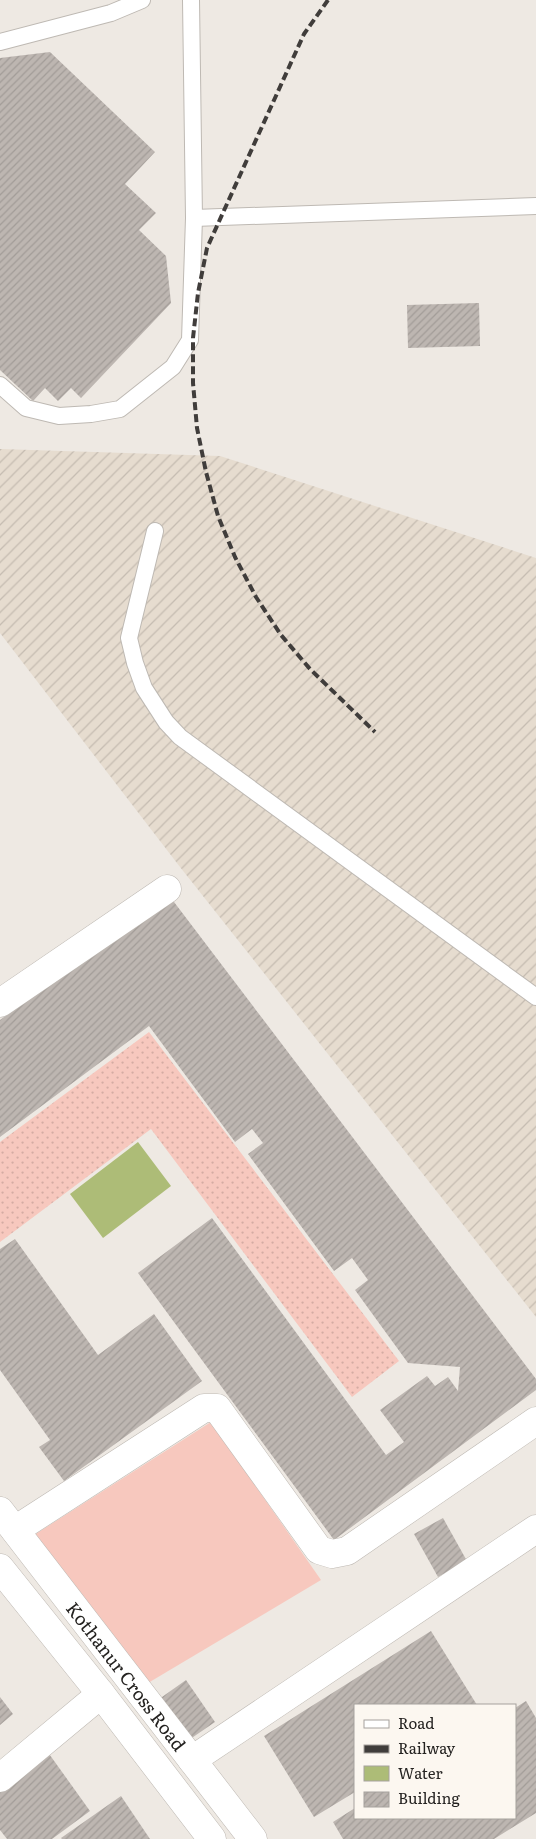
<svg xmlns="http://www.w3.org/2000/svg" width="536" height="1839" viewBox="0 0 536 1839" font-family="Literata,serif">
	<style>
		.industrial { fill: url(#industrial-furrows) }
		.grass { fill: url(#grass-dots) }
		.garden { fill: #f7c8be }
		.water { fill: #adbc77 }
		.building { fill: url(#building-hatch) }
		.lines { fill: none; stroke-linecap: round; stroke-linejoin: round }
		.lane-casing { stroke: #beb9b3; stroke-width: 18 }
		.street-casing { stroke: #beb9b3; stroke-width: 29 }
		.secondary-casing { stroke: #beb9b3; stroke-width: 29 }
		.lane { stroke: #fff; stroke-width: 16 }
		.street { stroke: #fff; stroke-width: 28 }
		.secondary { stroke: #fff; stroke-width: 28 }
		.rail { stroke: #403d3b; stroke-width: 4; stroke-dasharray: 8 4; stroke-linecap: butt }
		.labels { text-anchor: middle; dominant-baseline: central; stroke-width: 4; stroke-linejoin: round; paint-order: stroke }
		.street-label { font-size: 18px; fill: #242220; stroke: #fcf7f0 }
	</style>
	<defs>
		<pattern id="industrial-furrows" width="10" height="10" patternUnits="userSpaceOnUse" patternTransform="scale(1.25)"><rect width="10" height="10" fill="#e6dccf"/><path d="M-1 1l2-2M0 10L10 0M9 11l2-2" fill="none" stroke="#c5bcb1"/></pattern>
		<pattern id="grass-dots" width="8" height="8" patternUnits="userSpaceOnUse" patternTransform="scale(1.25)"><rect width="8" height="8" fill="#f7c8be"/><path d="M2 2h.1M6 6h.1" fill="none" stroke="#d4aca3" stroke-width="1.8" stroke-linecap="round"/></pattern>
		<pattern id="building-hatch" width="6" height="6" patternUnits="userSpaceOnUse" patternTransform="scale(1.25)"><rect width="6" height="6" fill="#bdb6b1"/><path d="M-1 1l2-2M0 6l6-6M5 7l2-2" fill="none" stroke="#a29c98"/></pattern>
	</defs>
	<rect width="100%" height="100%" fill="#eee9e3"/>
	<path class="industrial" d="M0 449 220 456 536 558V1317L180 867 0 633Z"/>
	<path class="grass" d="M149 1032 399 1361 352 1397 151 1129 0 1242V1142Z"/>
	<path class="garden" d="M211 1422 321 1580 143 1686 34 1535Z"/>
	<path class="water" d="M138 1142 171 1186 103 1238 70 1194Z"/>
	<g class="building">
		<path d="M50 52 155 152 125 184 156 213 139 230 166 256 171 303 81 398 71 388 58 401 45 388 33 401 0 370V58Z"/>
		<path d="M479 303 480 346 408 348 407 305Z"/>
		<path d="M171 898 536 1379V1390L334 1540 138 1273 212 1218 386 1455 404 1442 380 1410 427 1376 435 1386 448 1377 458 1391 460 1367 408 1363 355 1290 368 1280 352 1258 334 1271 248 1154 263 1143 252 1129 235 1142 149 1026 0 1137V1020Z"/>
		<path d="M15 1239 98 1355 154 1314 202 1381 64 1481 39 1447 50 1440 0 1370V1249Z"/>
		<path d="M443 1518 467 1561 438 1577 414 1534Z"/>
		<path d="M431 1631 477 1705H355V1792L314 1817 264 1736Z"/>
		<path d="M186 1680 215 1722 183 1744 155 1702Z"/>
		<path d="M0 1697 13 1714 0 1725Z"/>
		<path d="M526 1701 536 1718V1813L494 1839H343L333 1822 355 1808V1818H515V1708Z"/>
		<path d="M47 1751 90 1811 52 1839H7L0 1830V1786Z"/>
		<path d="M121 1796 150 1839H62L61 1838Z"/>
	</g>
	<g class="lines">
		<g class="lane-casing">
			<g id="lane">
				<path d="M0 42 111 13 142 0"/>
				<path d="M194 218 536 206"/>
				<path d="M0 385 26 408 59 416 91 414 120 409 173 367 190 340 194 218 191 0"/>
				<path d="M155 531 129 638 135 663 144 688 166 722 180 737 536 997"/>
			</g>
		</g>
		<g class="street-casing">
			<g id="street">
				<path d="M0 1003 167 889"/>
				<path d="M15 1530 204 1408H217L319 1550 332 1554 347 1551 536 1421"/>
				<path d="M0 1568 101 1694"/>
				<path d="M192 1760 536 1529"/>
				<path d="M0 1778 101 1694 212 1839"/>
			</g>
		</g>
		<g class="secondary-casing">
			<g id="secondary">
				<path id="s1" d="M0 1511 253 1839"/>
			</g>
		</g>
		<use href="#lane" class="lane"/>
		<use href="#street" class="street"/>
		<use href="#secondary" class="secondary"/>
		<path class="rail" d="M328 0 304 34 207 248 198 293 193 338V383L197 428 206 472 218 516 235 557 256 597 281 635 310 669 375 732"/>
	</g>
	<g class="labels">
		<g class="street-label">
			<text stroke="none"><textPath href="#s1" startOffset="208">Kothanur Cross Road</textPath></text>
		</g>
	</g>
	<rect x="354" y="1704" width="162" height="115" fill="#fcf7f0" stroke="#a6a29d"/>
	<rect x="364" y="1720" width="25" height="8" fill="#ffffff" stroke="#a6a29d"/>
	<text x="398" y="1729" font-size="15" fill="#242220">Road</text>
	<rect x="364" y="1745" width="25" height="8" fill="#403d3b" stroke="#a6a29d"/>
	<text x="398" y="1754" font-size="15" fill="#242220">Railway</text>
	<rect x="364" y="1766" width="25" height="15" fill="#adbc77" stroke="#a6a29d"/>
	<text x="398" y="1779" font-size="15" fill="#242220">Water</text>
	<rect x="364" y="1792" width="25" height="15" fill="url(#building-hatch)" stroke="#a6a29d"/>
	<text x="398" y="1804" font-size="15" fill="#242220">Building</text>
</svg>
